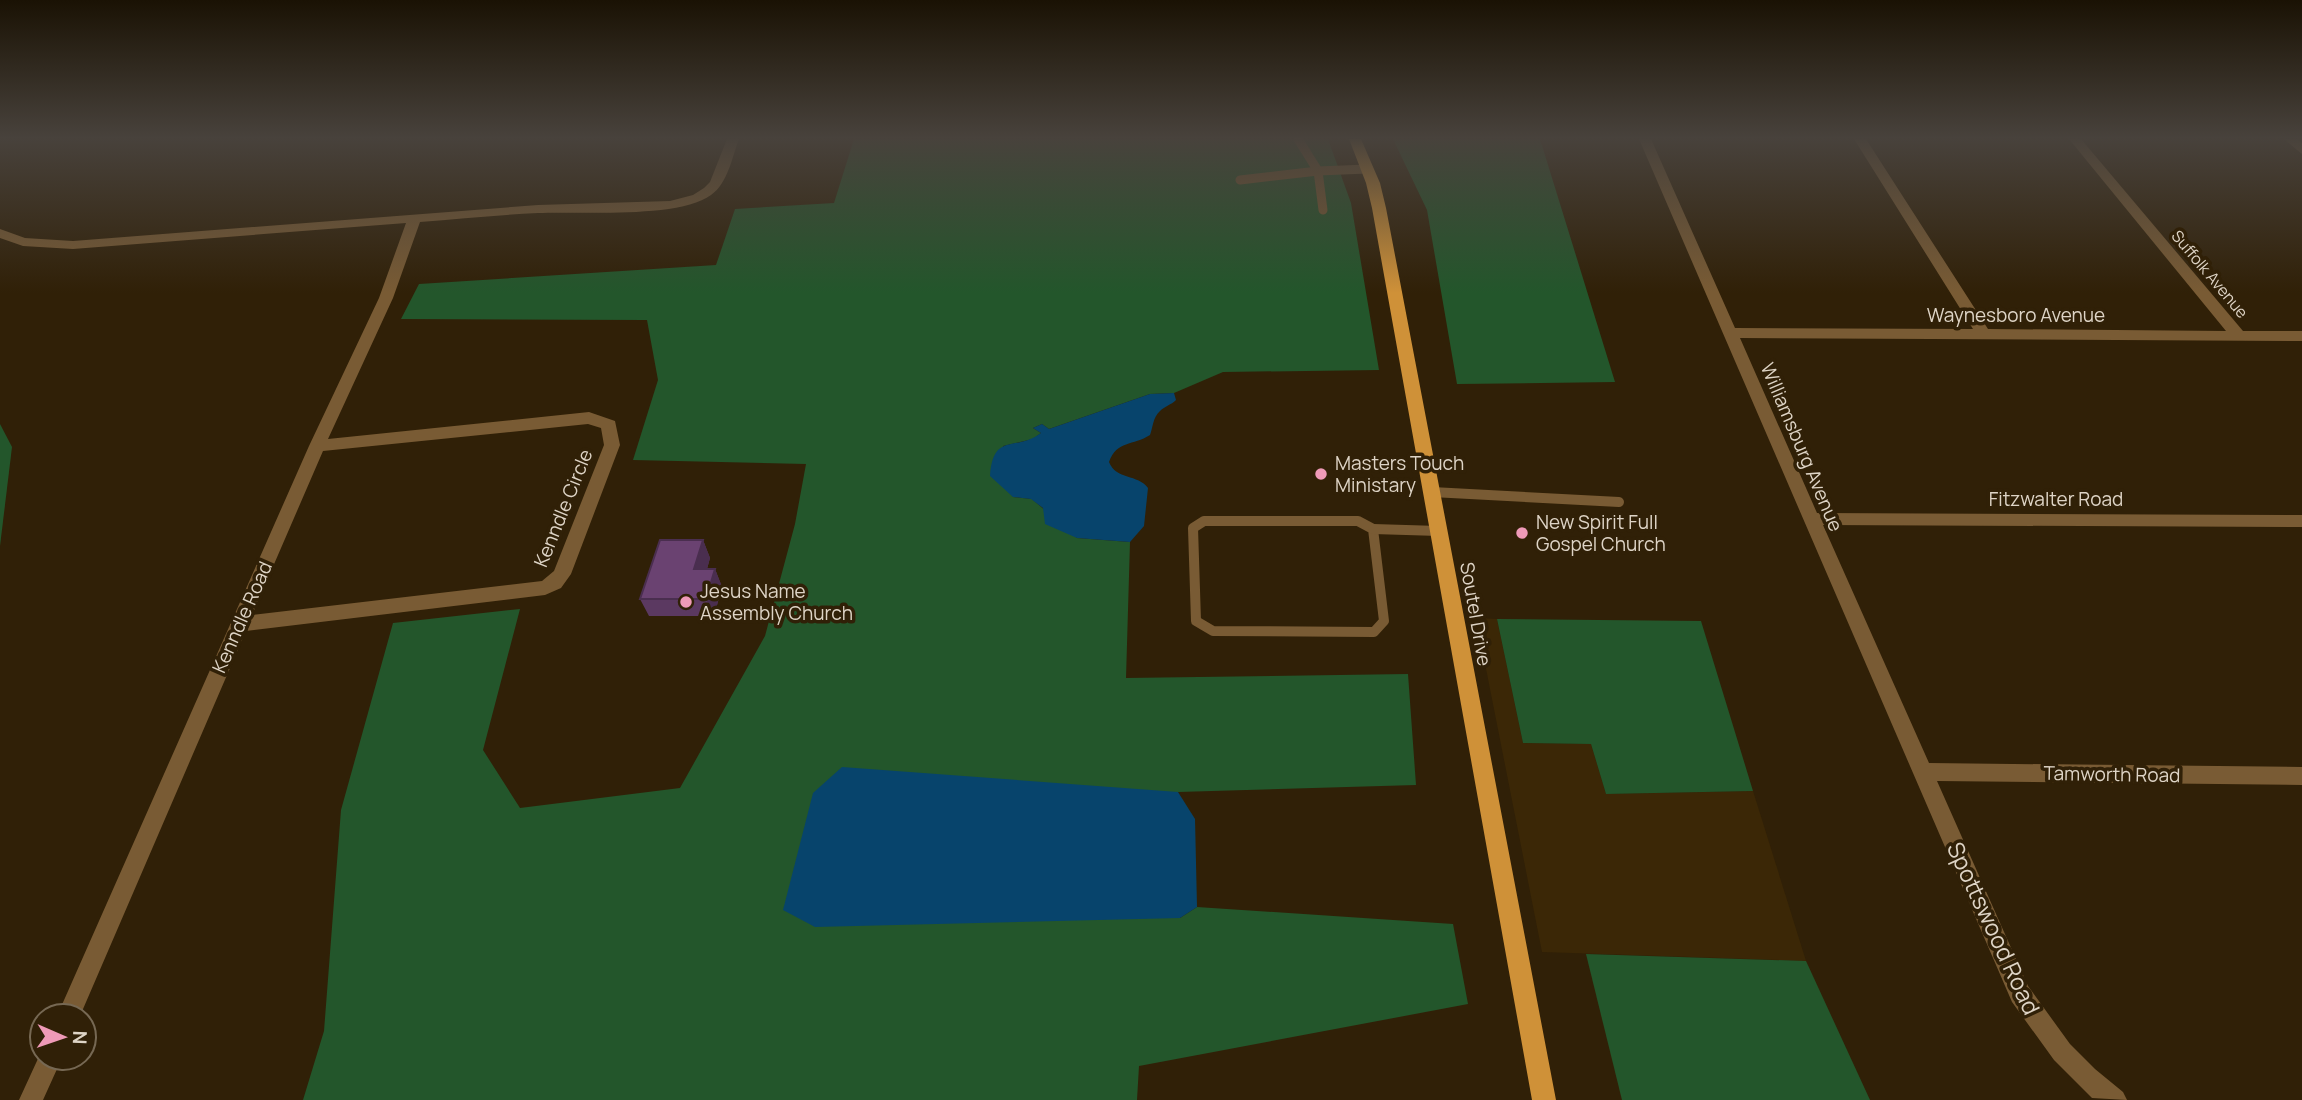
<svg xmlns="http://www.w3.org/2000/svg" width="2302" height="1100" viewBox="0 0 2302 1100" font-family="Manrope,sans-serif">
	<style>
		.built { fill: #3b2706 }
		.forest { fill: #23562b }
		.water { fill: #07446c }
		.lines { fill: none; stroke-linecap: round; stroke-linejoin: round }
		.lane-far1 { stroke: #795b34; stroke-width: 9 }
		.lane { stroke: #795b34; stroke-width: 10 }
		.street { fill: #795b34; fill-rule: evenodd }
		.primary { fill: #cf9138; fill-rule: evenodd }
		.wall { fill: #5b3961 }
		.shaded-wall { fill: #4a2e4f }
		.building { fill: #6a4271; stroke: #4a2e4f; stroke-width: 2 }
		.poi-dot { fill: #ef9ab8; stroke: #302007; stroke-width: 2.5 }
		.labels { text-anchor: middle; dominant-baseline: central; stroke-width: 7; stroke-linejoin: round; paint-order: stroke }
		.far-street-label { font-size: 16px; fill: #ded4c6; stroke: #302007 }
		.street-label { font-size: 19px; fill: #ded4c6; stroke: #302007 }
		.poi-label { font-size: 19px; fill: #ded4c6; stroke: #302007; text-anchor: start }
		.near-street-label { font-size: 23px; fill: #ded4c6; stroke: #302007 }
	</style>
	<rect width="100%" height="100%" fill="#302007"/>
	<path class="built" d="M1476 618 1497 619 1523 743 1591 744 1606 794 1753 791 1806 961 1542 952Z"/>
	<g class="forest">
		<path d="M854 139H1328L1351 203 1379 370 1223 372 1174 393 1150 394 1049 429 1042 424 1033 428 1041 433 1033 439 1003 446 1013 497 1032 499 1077 538 1130 542 1126 678 1408 674 1416 785 1178 792 1180 918 1197 907 1453 924 1468 1004 1139 1066 1137 1100H303L324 1031 341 810 393 623 520 609 483 750 520 808 680 788 765 636 795 524 806 464 633 460 658 380 647 320 401 319 419 284 716 265 735 209 834 203Z"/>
		<path d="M1393 139H1540L1615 382 1457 384 1427 210Z"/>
		<path d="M0 424 12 447 0 546Z"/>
		<path d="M1497 619 1701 621 1753 791 1606 794 1591 744 1523 743Z"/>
		<path d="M1586 954 1806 961 1870 1100H1622Z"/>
	</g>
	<g class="water">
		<path d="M1174 393 1176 400C1171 405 1165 406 1160 411 1153 417 1153 427 1150 435 1133 446 1117 440 1109 462 1116 480 1138 474 1148 488L1144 526 1130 542 1077 538 1045 524 1043 508 1031 499 1013 497 990 476C993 432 1015 452 1041 433L1033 428 1042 424 1049 429 1150 394Z"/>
		<path d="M842 767 1178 792 1195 819 1197 907 1180 918 815 927 783 910 813 793Z"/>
	</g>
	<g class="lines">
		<g class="lane-far1">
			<path d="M1298 139 1318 171 1323 210"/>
			<path d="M1240 180 1318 171 1367 169"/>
		</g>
		<g class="lane">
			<path d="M1432 492 1619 502"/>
			<path d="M1204 521H1358L1373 529 1384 621 1374 632 1213 631 1196 621 1193 528Z"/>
			<path d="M1373 529 1439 531"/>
		</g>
		<g class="street">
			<path d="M727 139H739C732 157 728 183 711 195 679 219 579 211 538 213 498 215 459 219 420 222L393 298 328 439 589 412 615 421 620 445 571 574 561 588 545 595 246 631 80 1016H57L309 446 379 298 406 223 73 249 23 246 0 238V229L25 238 73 241 538 205 670 201 693 195 704 188 710 182ZM588 424 601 428 604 445 554 571 542 581 252 615 323 451Z"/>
			<path d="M1639 139H1651L1735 328 1973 329 1854 139H1866L1988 329 2226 331 2069 139H2081L2243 331H2302V341L1740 338 1817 513 2302 515V527L1823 525 1929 763 2302 767V785L1937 781 2028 986 2070 1044 2095 1069 2123 1092 2127 1100 2092 1098 2054 1060 2012 1002Z"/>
			<path d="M2284 139H2297L2302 143V154Z"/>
			<path d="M42 1050V1058H62L43 1100H19Z"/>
		</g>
		<path class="primary" d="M1349 139H1361L1380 183 1386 208 1556 1100H1532L1372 208 1366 183Z"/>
	</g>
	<path class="wall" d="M703 540 710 558 707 569H715L722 587 714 616H649L640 599Z"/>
	<g class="shaded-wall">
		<path d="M703 540 710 558 702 587 694 569Z"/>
		<path d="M715 569 722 587 714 616 706 599Z"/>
	</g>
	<path class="building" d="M660 540H703L694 569H715L706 599H640Z"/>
	<linearGradient id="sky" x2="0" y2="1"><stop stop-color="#1a1204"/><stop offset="0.47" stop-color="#48423c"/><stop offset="1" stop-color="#48423c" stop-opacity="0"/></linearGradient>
	<rect width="2302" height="293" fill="url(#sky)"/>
	<g class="poi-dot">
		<circle cx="1321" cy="474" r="7"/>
		<circle cx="1522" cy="533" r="7"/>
		<circle cx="686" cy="602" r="7"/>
	</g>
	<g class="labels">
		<g class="far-street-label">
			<text transform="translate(2210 274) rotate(50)">Suffolk Avenue</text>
		</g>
		<g class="street-label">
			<text x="2016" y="315">Waynesboro Avenue</text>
			<text transform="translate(1802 447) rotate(67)">Williamsburg Avenue</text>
			<text x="2056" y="499">Fitzwalter Road</text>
			<text transform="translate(563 508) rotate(-68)">Kenndle Circle</text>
			<text transform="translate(1476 614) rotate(80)">Soutel Drive</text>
			<text transform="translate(242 617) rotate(-66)">Kenndle Road</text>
			<text transform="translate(2112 774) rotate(1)">Tamworth Road</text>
		</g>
		<g class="poi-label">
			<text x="1335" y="463">Masters Touch<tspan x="1335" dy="22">Ministary</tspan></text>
			<text x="1536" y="522">New Spirit Full<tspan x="1536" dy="22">Gospel Church</tspan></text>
			<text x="700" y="591">Jesus Name<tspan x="700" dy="22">Assembly Church</tspan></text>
		</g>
		<g class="near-street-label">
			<text transform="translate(1994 928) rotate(65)">Spottswood Road</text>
		</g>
	</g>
	<g transform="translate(63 1037) rotate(92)"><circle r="33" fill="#302007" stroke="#766853" stroke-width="2"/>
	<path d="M0-5L12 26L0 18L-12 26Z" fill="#ef9ab8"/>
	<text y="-10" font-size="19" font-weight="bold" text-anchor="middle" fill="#ded4c6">N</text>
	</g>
</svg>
